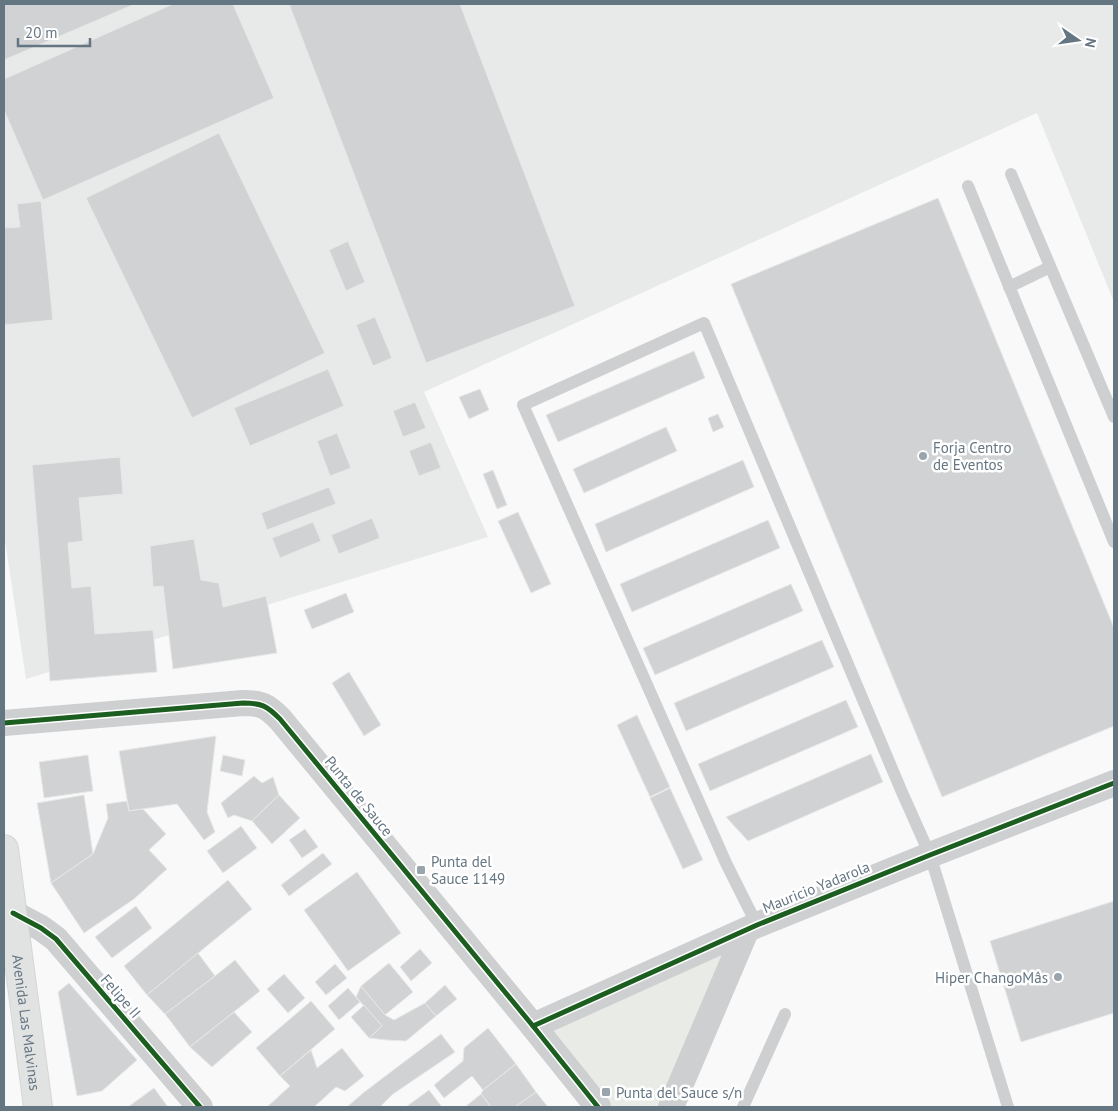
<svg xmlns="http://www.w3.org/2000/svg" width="1118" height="1111" viewBox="0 0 1118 1111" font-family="'PT Sans',sans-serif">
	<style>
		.built { fill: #e8e9e9 }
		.green { fill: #e8ebe6 }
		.building { fill: #d0d2d3; stroke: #e8e8e8 }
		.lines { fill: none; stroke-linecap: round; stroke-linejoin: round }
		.secondary-casing { stroke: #d5d6d7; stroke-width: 30 }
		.service { stroke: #cecfd0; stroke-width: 12 }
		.minor { stroke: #cecfd0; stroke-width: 26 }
		.secondary { stroke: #e1e2e2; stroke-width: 28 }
		.cycleway-casing { stroke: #fff; stroke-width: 8 }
		.cycleway { stroke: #1b5e20; stroke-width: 5 }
		.poi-dot { fill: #99a4ac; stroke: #fff; stroke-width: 2 }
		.labels { text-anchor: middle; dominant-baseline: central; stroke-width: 5; stroke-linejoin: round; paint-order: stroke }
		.poi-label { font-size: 15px; fill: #657683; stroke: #fff; text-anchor: start }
		.street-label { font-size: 15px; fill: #657683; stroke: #fff }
	</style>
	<rect width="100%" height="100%" fill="#f9f9f9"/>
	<path class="built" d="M4 4H1114V302L1037 113 424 392 488 537 26 679 4 534Z"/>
	<path class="green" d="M746 931 671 1107H598L533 1026Z"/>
	<g class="building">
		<path d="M4 4H135L4 60Z"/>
		<path d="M173 4H233L274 98 43 200 4 110V79Z"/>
		<path d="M289 4H460L575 306 426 363Z"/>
		<path d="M219 133 325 353 192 418 86 198Z"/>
		<path d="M938 198 1114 628V726L942 797 731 284Z"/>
		<path d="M41 201 53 320 4 325V228L20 227 17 204Z"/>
		<path d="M348 241 365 282 346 291 329 250Z"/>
		<path d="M375 317 392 358 373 366 356 325Z"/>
		<path d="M694 351 705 378 558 442 546 415Z"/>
		<path d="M328 369 344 406 250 446 234 408Z"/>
		<path d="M480 389 489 410 469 419 459 397Z"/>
		<path d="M415 402 426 428 403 437 393 411Z"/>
		<path d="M718 414 724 427 713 432 708 418Z"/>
		<path d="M666 427 677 451 584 493 573 469Z"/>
		<path d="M337 433 351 468 330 476 317 441Z"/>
		<path d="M431 442 441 468 419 476 409 451Z"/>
		<path d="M120 457 123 494 79 498 83 541 68 543 72 588 91 586 95 634 153 630 157 672 50 681 32 465Z"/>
		<path d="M743 460 754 487 606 552 595 524Z"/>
		<path d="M493 470 507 505 497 509 483 474Z"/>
		<path d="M329 487 336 504 267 530 261 513Z"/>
		<path d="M518 512 551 584 531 593 498 521Z"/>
		<path d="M372 518 380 538 339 554 331 535Z"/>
		<path d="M768 520 780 548 632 612 620 584Z"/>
		<path d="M313 522 321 541 280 558 272 538Z"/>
		<path d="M194 539 201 580 219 583 223 607 266 596 277 653 173 669 163 586 153 587 150 546Z"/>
		<path d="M791 584 803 611 655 675 643 648Z"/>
		<path d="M346 593 354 612 312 629 304 610Z"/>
		<path d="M822 640 834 667 686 731 674 703Z"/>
		<path d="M349 672 381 725 364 736 332 683Z"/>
		<path d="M846 700 858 727 710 791 698 764Z"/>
		<path d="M637 715 670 787 650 797 617 725Z"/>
		<path d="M216 736 207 812 215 832 204 840 177 804 129 811 119 751Z"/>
		<path d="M871 754 883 782 748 841 726 817Z"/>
		<path d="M88 755 93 791 44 798 39 762Z"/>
		<path d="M223 755 245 760 242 776 220 771Z"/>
		<path d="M254 776 262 783 273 777 279 795 252 821 234 815 228 818 221 803Z"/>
		<path d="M670 788 703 860 683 869 650 798Z"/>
		<path d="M84 795 93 854 51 883 37 803Z"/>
		<path d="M279 795 300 818 272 844 252 821Z"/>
		<path d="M127 801 129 811 143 809 166 834 149 850 167 869 134 899 84 933 51 883 93 854 108 818 106 804Z"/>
		<path d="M241 826 257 848 223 873 207 851Z"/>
		<path d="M305 829 318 847 302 858 289 840Z"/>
		<path d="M323 853 332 864 289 896 281 885Z"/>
		<path d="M357 872 401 933 348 971 304 910Z"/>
		<path d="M228 880 252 909 147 995 124 966Z"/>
		<path d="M1114 901V1013L1021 1042 990 941Z"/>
		<path d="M136 906 152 928 112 958 95 937Z"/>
		<path d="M420 949 432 963 411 981 400 967Z"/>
		<path d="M198 953 215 976 165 1014 147 995Z"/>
		<path d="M235 960 260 991 190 1047 165 1014 215 976Z"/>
		<path d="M389 963 413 992 385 1015 361 986Z"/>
		<path d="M335 964 347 978 326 995 315 982Z"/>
		<path d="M284 974 305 998 288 1013 267 989Z"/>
		<path d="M69 983 137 1060 102 1091 77 1096 58 992Z"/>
		<path d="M445 985 457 999 436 1016 425 1003Z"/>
		<path d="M361 986 385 1015 394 1020 425 1003 436 1016 406 1041 386 1040 369 1038 382 1026 356 997Z"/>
		<path d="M348 988 360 1002 339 1020 328 1006Z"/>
		<path d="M311 1001 335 1029 280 1076 256 1048Z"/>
		<path d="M364 1005 382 1026 369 1038 351 1017Z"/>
		<path d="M234 1012 252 1032 212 1067 190 1047Z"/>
		<path d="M488 1028 516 1064 483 1090 472 1076 444 1098 434 1085 463 1061 464 1048Z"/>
		<path d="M441 1034 455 1052 393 1094 380 1107H347L363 1093Z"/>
		<path d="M342 1048 364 1076 345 1091 336 1087 314 1107H267L290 1086 280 1076 311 1050 317 1068Z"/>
		<path d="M516 1064 536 1092 515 1107H491L481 1094 483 1090Z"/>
		<path d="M154 1088 168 1107H128Z"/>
		<path d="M429 1090 442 1107H406Z"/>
		<path d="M536 1092 548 1107H515Z"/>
		<path d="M481 1094 491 1107H465Z"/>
	</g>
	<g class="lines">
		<g class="secondary-casing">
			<g id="secondary">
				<path id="s1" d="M4 849 38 1107"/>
			</g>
		</g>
		<g class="service">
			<path d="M1011 174 1114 417"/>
			<path d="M968 186 1114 542"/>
			<path d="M1009 287 1050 267"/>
			<path d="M757 925 726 863 523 405 704 323 901 790 930 855 1008 1107"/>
			<path d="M743 1107 785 1014"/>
		</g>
		<g class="minor">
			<path d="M4 723 243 703C262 703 267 706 280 719L533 1026 598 1107"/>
			<path d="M13 913 41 928 56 939 200 1107"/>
			<path d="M533 1026 757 925 930 855 1114 783"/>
			<path d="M671 1107 746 931"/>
		</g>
		<use href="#secondary" class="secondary"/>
		<g class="cycleway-casing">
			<g id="cycleway">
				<path d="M4 723 243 703C262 703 267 706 280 719L533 1026 598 1107"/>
				<path d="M13 913 41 928 56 939 200 1107"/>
				<path d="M533 1026 757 925 930 855 1114 783"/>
			</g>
		</g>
		<use href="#cycleway" class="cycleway"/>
	</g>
	<g class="poi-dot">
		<circle cx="923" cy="456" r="5"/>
		<rect x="416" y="865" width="10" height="10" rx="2.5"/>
		<circle cx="1058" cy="977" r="5"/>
		<rect x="601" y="1087" width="10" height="10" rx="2.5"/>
	</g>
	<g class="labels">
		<g class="poi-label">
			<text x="933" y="447">Forja Centro<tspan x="933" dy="17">de Eventos</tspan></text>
			<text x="431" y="861">Punta del<tspan x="431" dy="17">Sauce 1149</tspan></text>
			<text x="1048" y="977" text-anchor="end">Hiper ChangoMâs</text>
			<text x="616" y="1092">Punta del Sauce s/n</text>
		</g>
		<g class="street-label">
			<text transform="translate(359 796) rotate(51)">Punta de Sauce</text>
			<text transform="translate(816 887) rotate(-22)">Mauricio Yadarola</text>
			<text transform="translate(121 996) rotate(49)">Felipe II</text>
			<text stroke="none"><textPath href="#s1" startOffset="175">Avenida Las Malvinas</textPath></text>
		</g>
	</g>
	<rect width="1118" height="1111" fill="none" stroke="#657683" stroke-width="10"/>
	<g transform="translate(1078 40) rotate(103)" stroke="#ffffff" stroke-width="4" paint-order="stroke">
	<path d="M0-4L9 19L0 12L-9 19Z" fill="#657683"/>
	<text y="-8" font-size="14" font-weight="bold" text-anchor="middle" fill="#657683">N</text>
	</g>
	<path d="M18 38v8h72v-8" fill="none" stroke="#657683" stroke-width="2.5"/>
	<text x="25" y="38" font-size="15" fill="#657683" stroke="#ffffff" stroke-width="4" paint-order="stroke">20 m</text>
</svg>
